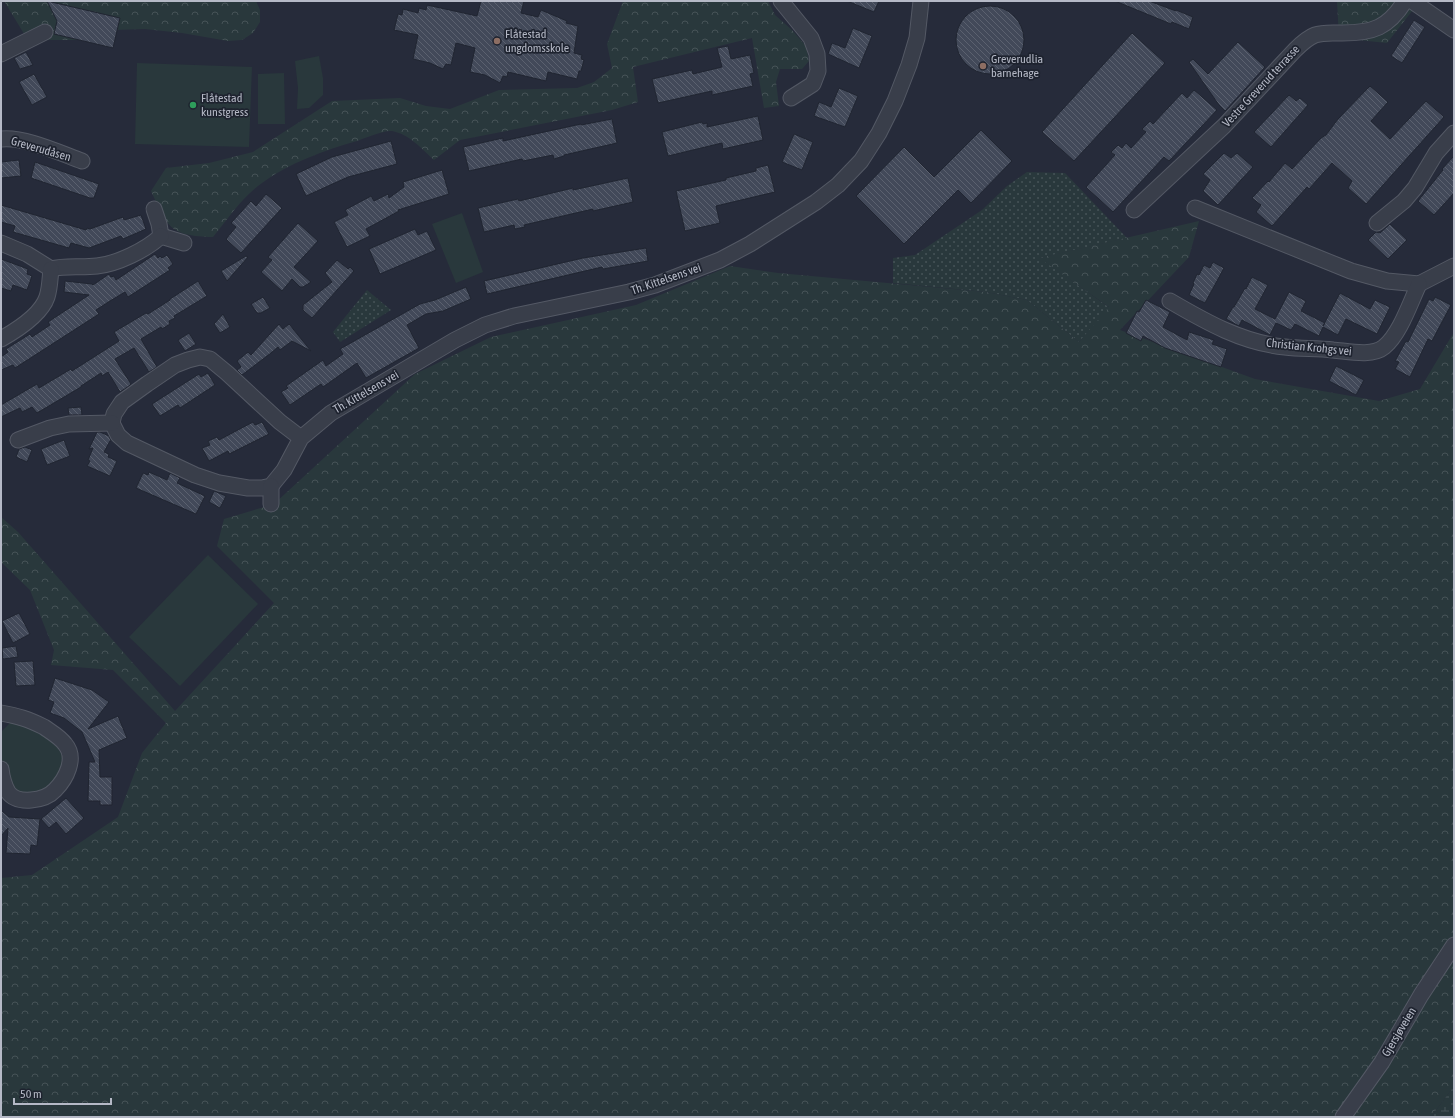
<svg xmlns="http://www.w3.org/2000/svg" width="1455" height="1118" viewBox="0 0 1455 1118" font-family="'Asap Condensed',sans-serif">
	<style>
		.grass { fill: url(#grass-dots) }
		.forest { fill: url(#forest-crowns) }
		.wetland { fill: url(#wetland-marsh) }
		.park { fill: #29383c }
		.building { fill: url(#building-back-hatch); stroke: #202531 }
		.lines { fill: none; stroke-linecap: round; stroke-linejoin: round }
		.minor-casing { stroke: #545965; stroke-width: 17 }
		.minor { stroke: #393e4a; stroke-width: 15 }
		.education-dot { fill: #8d6e63; stroke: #1e232f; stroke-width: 1.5 }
		.leisure-dot { fill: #2e9e5b; stroke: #1e232f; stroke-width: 1.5 }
		.labels { text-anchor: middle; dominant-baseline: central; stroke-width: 3.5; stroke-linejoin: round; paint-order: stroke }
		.poi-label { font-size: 12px; fill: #b5b9c6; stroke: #1e232f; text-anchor: start }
		.street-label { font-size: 12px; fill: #b5b9c6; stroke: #1e232f }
	</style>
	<defs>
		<pattern id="grass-dots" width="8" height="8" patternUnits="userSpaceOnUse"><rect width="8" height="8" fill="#29383c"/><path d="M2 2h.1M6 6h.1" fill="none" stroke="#465357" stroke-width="1.8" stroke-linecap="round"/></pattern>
		<pattern id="forest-crowns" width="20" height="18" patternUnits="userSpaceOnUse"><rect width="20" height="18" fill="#29383c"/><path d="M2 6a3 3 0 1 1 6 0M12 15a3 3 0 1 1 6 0" fill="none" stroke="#465357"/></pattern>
		<pattern id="wetland-marsh" width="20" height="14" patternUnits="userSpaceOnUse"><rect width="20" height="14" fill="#29383c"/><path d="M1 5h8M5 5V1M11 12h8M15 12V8" fill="none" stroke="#465357"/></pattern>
		<pattern id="building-back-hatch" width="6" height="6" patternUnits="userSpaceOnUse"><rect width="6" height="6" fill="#424959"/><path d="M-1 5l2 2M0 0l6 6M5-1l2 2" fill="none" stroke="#5b616f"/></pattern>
	</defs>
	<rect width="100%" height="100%" fill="#262b3a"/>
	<g class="grass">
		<path d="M1027 172 1065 173 1127 238 1040 258 1110 308 1079 342 1027 300 986 292 893 283V258L915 255 982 210 1007 186Z"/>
		<path d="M367 290 391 310 340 342 333 332Z"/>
	</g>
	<g class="forest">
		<path d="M4 1H256L260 10V22L253 33 242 40 228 41 182 33 145 29 114 30 77 40H37L26 37Z"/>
		<path d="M623 1H768L775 15 792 30 806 46 809 61 802 69H780L776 82 779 106 764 108 752 38 633 67 638 102 612 110 460 140 434 160C422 149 409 134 392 131 384 130 365 138 357 141 325 150 289 163 262 183 243 196 227 220 213 237 170 236 168 228 151 191L166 168 209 163 253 152 332 101 400 98 426 106 450 109 499 90 577 88 594 82 612 68 607 44Z"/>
		<path d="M1337 1H1420L1387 43 1339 38Z"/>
		<path d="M1199 221 1189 257 1120 330 1255 379 1379 401 1420 389 1454 332V943L1431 968 1454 961V1086L1431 1117H1V878L32 875 118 817 142 753 166 723 113 670 51 665 54 650 30 590 1 562V517L18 532 175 711 274 603 217 546 224 519 274 504 415 374 491 337 636 305 730 266 778 273 986 292 1027 300 1079 342 1109 307 1039 258Z"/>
	</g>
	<path class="wetland" d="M1454 1086V1117H1431Z"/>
	<g class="park">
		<path d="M319 56 323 78V95L309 108 297 109 298 88 295 61Z"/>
		<path d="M137 63 252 67 249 147 135 144Z"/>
		<path d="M284 73 285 124H258V74Z"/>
		<path d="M462 213 483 272 456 283 432 224Z"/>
		<path d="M208 555 258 604 180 686 129 637Z"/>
		<path d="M18 715 69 750 55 791 19 799 1 769V732Z"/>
	</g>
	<g class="building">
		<path d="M47 1 120 18 113 48 54 34 57 21Z"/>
		<path d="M481 1H524L521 13 538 17 541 10 567 21 566 23 578 26 574 53 582 55 581 59 584 60 581 71H579L577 79 548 72 546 81 508 72 507 77 503 76 500 83 485 75 470 72 475 48 456 43 451 65 446 64 443 69 430 63 413 59 418 35 394 30 398 14 402 15 403 9 418 13 419 8 426 10 427 5 477 16Z"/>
		<path d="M847 1H879L874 12Z"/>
		<path d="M1115 1H1149L1176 11V10L1193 17 1189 29 1172 22 1171 24Z"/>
		<circle cx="990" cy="40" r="34"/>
		<path d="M1414 20 1425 27 1402 63 1391 56Z"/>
		<path d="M853 28 872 36 859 68 828 54 832 43 845 48Z"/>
		<path d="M1132 33 1165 63 1074 161 1042 132Z"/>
		<path d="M1238 42 1265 67 1225 111 1219 105 1189 62 1193 59 1208 74Z"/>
		<path d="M728 46 731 59 750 55 754 73 750 74 753 86 712 95V91L658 103 652 79 692 70 693 74 722 67 717 48Z"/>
		<path d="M26 52 33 65 20 69 14 58Z"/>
		<path d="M34 74 47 97 32 105 19 82Z"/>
		<path d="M1370 86 1388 102 1371 121 1390 139 1426 101 1444 117 1366 204 1348 188 1352 181 1332 163 1309 189 1307 187 1272 226 1256 212 1261 205 1252 198 1268 181 1269 182 1285 163 1292 169 1321 138 1326 135 1338 119Z"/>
		<path d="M839 88 858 96 845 127 814 116 819 102 831 107Z"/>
		<path d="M1194 90 1217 110 1169 161 1164 157 1113 212 1086 187 1115 155 1111 152 1118 145 1122 148 1126 143 1131 148 1146 132 1142 129 1150 121 1153 124 1182 93 1187 98Z"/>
		<path d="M1289 95 1296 101 1300 98 1308 105 1271 147 1254 132Z"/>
		<path d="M758 116 763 140 723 149 722 143 668 156 662 132 702 122 703 124 707 123V127Z"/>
		<path d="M612 119 617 143 564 155V156L554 159 553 155 523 161 522 159 469 171 463 147 503 138V141L581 124V125Z"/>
		<path d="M981 130 1012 161 971 203 958 190 904 244 856 196 904 147 934 177Z"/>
		<path d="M794 134 813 142 802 170 782 162Z"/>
		<path d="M391 141 397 164 348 177 306 196 296 174 332 157Z"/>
		<path d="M1224 153 1231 158 1237 153 1253 167 1218 205 1203 191 1210 180 1203 174Z"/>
		<path d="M1454 156V193L1434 215 1418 201 1443 170 1442 169Z"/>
		<path d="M19 160 21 176 1 178V162Z"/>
		<path d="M35 162 99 184 94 198H90L31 178Z"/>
		<path d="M768 165 775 192 716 206 720 223 685 231 676 191 726 180V178L756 171V168Z"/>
		<path d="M442 170 449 194 398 210 399 211 366 229 370 236 347 247 334 222 348 215 345 210 371 196 374 201 388 194 389 198 404 187 403 182Z"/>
		<path d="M628 178 633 202 593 211V209L524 225 525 227 515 229 514 225 484 232 478 208 518 199 519 201 573 188V190Z"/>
		<path d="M266 194 282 208 241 253 226 239 236 227 231 223 251 201 256 206Z"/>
		<path d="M1 205 86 230 87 228 90 229 123 217 124 220 141 215 146 229 123 239 121 236 89 248 71 243 69 248 13 232 15 226 1 222Z"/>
		<path d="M298 223 318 241 294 267 311 282 303 287H300L292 279 282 291 261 272 272 260 268 257Z"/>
		<path d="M1390 224 1407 240 1388 259 1368 240 1376 232 1380 233Z"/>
		<path d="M415 229 418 235 427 231 436 250 380 274 369 249Z"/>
		<path d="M646 248 648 261 603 269 602 267 487 294 484 281 583 258Z"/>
		<path d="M155 254 158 258 160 256 162 258 167 255 173 264 168 268 170 270 128 297 125 292 110 301 96 310 99 314 15 368 13 365 1 370V357L8 352 6 349 30 334 32 337 50 325 48 322 89 295 64 292 65 281 92 284 93 285 109 274 111 277 114 276 116 280Z"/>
		<path d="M246 256 248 257 227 281 221 271Z"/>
		<path d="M1 259 28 269 27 274 32 276 27 290 13 285 11 291 1 288Z"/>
		<path d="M337 260 348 269 350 267 354 271 312 318 303 310V305L332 282 325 273Z"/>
		<path d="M1213 262 1224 268 1205 303 1189 295 1194 284 1193 283 1197 274 1199 275 1204 265 1210 268Z"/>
		<path d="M1252 277 1268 285 1255 309 1275 319 1289 292 1306 301 1301 311 1325 323 1323 326 1340 293 1370 309 1375 300 1390 307 1377 334 1346 319 1338 335 1323 327 1319 336 1295 324 1291 330 1276 323 1270 335 1242 320 1239 326 1226 319 1233 307H1234L1245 288 1246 289Z"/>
		<path d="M198 281 207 296 174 316 175 318 169 321 170 324 162 329 161 327 141 339 157 367 149 372 134 348 115 359 131 384 129 386 120 392 108 372 102 376 101 373 81 386V387L37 413 32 407 22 412 20 408 1 417V405L37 384 39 388 71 369 72 371 119 341 114 332 146 313 148 314 170 300V299Z"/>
		<path d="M466 287 471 299 443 311 426 314 407 325 419 348 366 378 357 363 323 387 321 384 290 405 281 392 288 388 286 386 323 360 326 366 343 354 340 349 420 304 435 300Z"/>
		<path d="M263 297 270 308 261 313H257L251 304Z"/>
		<path d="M1435 297 1451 305 1432 341 1428 339 1410 377 1395 369 1399 362 1395 361 1406 341 1408 342 1429 299 1433 301Z"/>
		<path d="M1146 300 1170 312 1163 327 1187 340 1189 332 1214 340 1212 344 1227 349 1221 367 1165 348 1143 336 1141 341 1126 333 1137 311 1139 312Z"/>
		<path d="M223 314 230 327 220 333 214 324Z"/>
		<path d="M279 324 283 329 289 324 311 351 292 341 280 350 278 347 271 353 242 375 237 370 241 367 237 361 248 352 251 355Z"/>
		<path d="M189 333 196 344 185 351 178 340Z"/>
		<path d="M1336 366 1364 380 1356 395 1329 381Z"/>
		<path d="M208 373 215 385 180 408 178 405 160 416 152 404 199 374 201 377Z"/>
		<path d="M81 407 82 415H69L68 408Z"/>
		<path d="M253 422 255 425 262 422 269 434 229 454 228 451 209 461 202 448 210 445 208 441 217 437 219 440Z"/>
		<path d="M97 432H100L109 436 111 441H110L104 452 109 454 108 457 117 461 110 476 87 466 90 461 88 460 93 448 89 449Z"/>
		<path d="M64 440 70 456 47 465 41 449Z"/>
		<path d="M25 447 32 450 27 462 16 457 19 449Z"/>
		<path d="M149 472 167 480 170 473 180 478 177 483 205 496 196 514 136 488 143 473 148 475Z"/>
		<path d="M214 491 226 496 220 508 209 502Z"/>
		<path d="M19 613 30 634 13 643 2 621Z"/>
		<path d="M16 646 18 657 3 659 2 648Z"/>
		<path d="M33 661 35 685 16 686 14 662Z"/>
		<path d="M55 678 92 690 109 702 88 729 118 716 127 738 99 750 100 777H112V805H100V801H88L89 762H95L82 732 64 718 50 713 54 702 48 700Z"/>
		<path d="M66 798 84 818 66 834 56 822 49 828 41 819Z"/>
		<path d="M1 810 9 817 40 819 37 846 31 845 30 854 6 853 8 828 1 836Z"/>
	</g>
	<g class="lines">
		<g class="minor-casing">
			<g id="minor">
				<path d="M781 1 811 38 817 54 818 71 813 84 791 98"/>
				<path d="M1412 1 1454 30"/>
				<path d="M1 54 45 32"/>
				<path d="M1 139C23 136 60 153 82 161"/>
				<path d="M1195 208 1351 271 1387 281 1419 284 1454 266"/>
				<path d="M154 209 159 224 161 236"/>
				<path d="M1134 210 1224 126 1295 50C1301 44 1307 38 1315 35 1323 32 1333 33 1342 33 1373 33 1388 28 1405 1"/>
				<path d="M1377 223 1404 201 1415 188 1436 153 1454 133"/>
				<path d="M161 236 184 243"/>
				<path d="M1 243 27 254 51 269C66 265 81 268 97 266 117 264 146 250 161 236"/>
				<path d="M1170 301C1206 322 1243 343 1285 347 1301 349 1317 348 1333 350 1347 351 1372 357 1384 347 1400 334 1410 303 1419 284"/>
				<path d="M1 339C17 330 41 315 47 297 50 288 50 277 51 269"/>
				<path d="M301 438 280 422 227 373 210 359 200 357 188 360 175 365 147 384 122 402 114 414 112 423 118 435 127 443 195 475 219 483 248 488H262L271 486 284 470 301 438 331 413 455 340 485 325 514 316 629 292 655 285 720 260 750 244 816 202 838 185 861 161 879 133 895 101 909 65 917 38 921 1"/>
				<path d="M18 440 50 428 69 424 112 423"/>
				<path d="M271 486V504"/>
				<path d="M1 713C18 716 28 719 44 727 51 732 60 737 65 744 77 758 66 779 55 790 45 801 17 805 8 792 4 785 2 777 1 769"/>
				<path d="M1343 1117 1382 1062 1421 995 1454 945"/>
			</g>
		</g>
		<use href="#minor" class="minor"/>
	</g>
	<g class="education-dot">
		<circle cx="497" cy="41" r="4"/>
		<circle cx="983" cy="66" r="4"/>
	</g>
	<circle class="leisure-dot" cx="193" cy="105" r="4"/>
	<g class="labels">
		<g class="poi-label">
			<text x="505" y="34">Flåtestad<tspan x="505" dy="14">ungdomsskole</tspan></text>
			<text x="991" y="59">Greverudlia<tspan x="991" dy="14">barnehage</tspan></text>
			<text x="201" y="98">Flåtestad<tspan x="201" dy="14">kunstgress</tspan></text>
		</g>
		<g class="street-label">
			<text transform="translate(1261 86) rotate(-47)">Vestre Greverud terrasse</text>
			<text transform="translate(41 149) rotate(16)">Greverudåsen</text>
			<text transform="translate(666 279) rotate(-19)">Th. Kittelsens vei</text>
			<text transform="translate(1309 347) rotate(6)">Christian Krohgs vei</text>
			<text transform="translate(366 392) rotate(-30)">Th. Kittelsens vei</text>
			<text transform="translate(1399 1032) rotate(-59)">Gjersjøveien</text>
		</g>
	</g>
	<rect width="1455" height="1118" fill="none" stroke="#b5b9c6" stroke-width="4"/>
	<path d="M14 1098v6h97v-6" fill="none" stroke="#b5b9c6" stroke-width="2"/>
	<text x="20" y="1098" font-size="12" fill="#b5b9c6" stroke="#1e232f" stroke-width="3" paint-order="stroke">50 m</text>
</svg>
